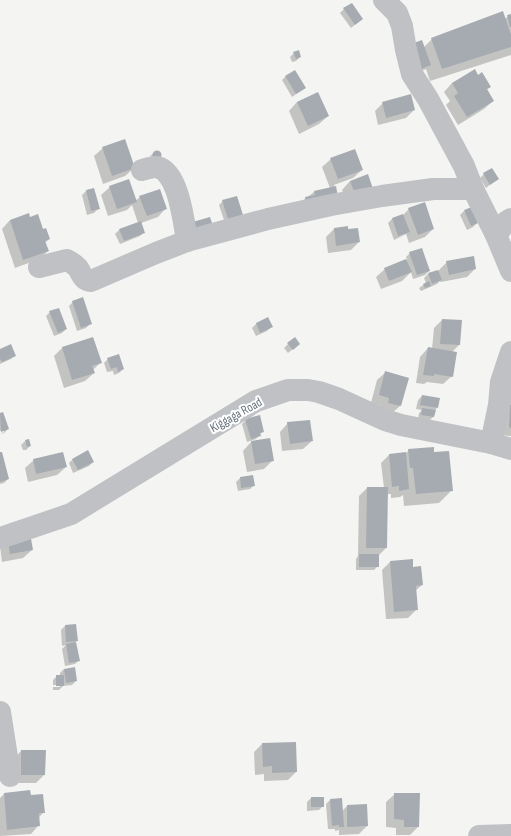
<svg xmlns="http://www.w3.org/2000/svg" width="511" height="836" viewBox="0 0 511 836" font-family="'Sofia Sans Condensed',sans-serif">
	<style>
		.shadow { fill: #0003 }
		.building { fill: #a6abb1 }
		.lines { fill: none; stroke-linecap: round; stroke-linejoin: round }
		.minor { stroke: #bfc1c5; stroke-width: 22 }
		.labels { text-anchor: middle; dominant-baseline: central; stroke-width: 4; stroke-linejoin: round; paint-order: stroke }
		.street-label { font-size: 13px; fill: #68737f; stroke: #fff }
	</style>
	<rect width="100%" height="100%" fill="#f4f5f2"/>
	<g class="shadow">
		<path d="M344 9 362 19 351 28 340 13Z"/>
		<path d="M511 15V55L430 81 426 69 417 73 423 48 432 39 504 19Z"/>
		<path d="M294 53 300 57 296 61 292 62 290 57Z"/>
		<path d="M286 76 305 88 292 97 282 80Z"/>
		<path d="M478 76 490 87 486 90 493 101 484 109 458 125 446 105 450 101 444 92 452 83Z"/>
		<path d="M317 93 328 116 319 124 299 134 289 111 297 102Z"/>
		<path d="M383 103 414 110 406 118 378 125 375 111Z"/>
		<path d="M103 148 134 168 125 176 103 184 94 156Z"/>
		<path d="M155 152 160 153 161 156 158 160 150 156Z"/>
		<path d="M331 159 362 170 353 178 334 185 337 197 301 202 314 192 330 188 322 167Z"/>
		<path d="M484 174 497 179 486 188 480 178Z"/>
		<path d="M350 181 373 192 348 206 342 190Z"/>
		<path d="M110 187 135 201 140 197 166 208 158 217 141 223 144 232 140 236 120 244 115 234 119 230 138 223 132 205 127 210 108 216 101 195Z"/>
		<path d="M94 189 98 209 94 213 87 215 82 195 86 191Z"/>
		<path d="M223 201 238 219 225 223 219 205Z"/>
		<path d="M409 209 433 229 425 237 409 243 406 234 394 240 388 223 392 219 403 215Z"/>
		<path d="M464 211 477 223 473 227 467 230 460 215Z"/>
		<path d="M29 218 42 230 49 239 45 243 48 251 39 259 15 268 2 229 10 220Z"/>
		<path d="M334 229 347 230 359 242 351 250 328 253 326 237Z"/>
		<path d="M410 253 429 271 425 275 413 279 411 272 402 281 381 289 376 277 385 269 407 260 406 257Z"/>
		<path d="M447 262 475 269 467 277 441 282 440 281 437 284 421 291 419 288 426 283 424 278 428 274 438 271Z"/>
		<path d="M73 302 90 324 86 328 77 331 69 306Z"/>
		<path d="M50 312 66 329 62 333 54 336 46 316Z"/>
		<path d="M268 319 271 327 267 331 256 336 252 328 256 324Z"/>
		<path d="M442 320 459 345 452 352V376L443 384 427 382 424 384 416 383 420 357 428 348 432 349 434 328Z"/>
		<path d="M93 338 101 362 93 370 94 373 85 381 64 388 54 356 62 348Z"/>
		<path d="M288 344H299L288 353 284 348Z"/>
		<path d="M0 350 15 355 11 359 0 364Z"/>
		<path d="M108 359 123 369 119 373 114 375 113 371 107 372 104 363Z"/>
		<path d="M386 372 408 378 400 406 391 414 380 411 381 406 371 403 377 380Z"/>
		<path d="M511 374V436L501 435Z"/>
		<path d="M422 396 437 408 434 411 433 417 429 421 418 419 419 413 422 410 416 409 418 400Z"/>
		<path d="M2 413 8 429 4 433 0 434 4 432V430L0 431V414Z"/>
		<path d="M246 420 263 431 256 439 247 442 242 424Z"/>
		<path d="M288 423 312 441 303 449 282 451 280 432Z"/>
		<path d="M25 441 30 446 26 450H23L21 445Z"/>
		<path d="M251 442 272 461 264 469 247 472 243 451Z"/>
		<path d="M409 450 433 453 452 490 439 503 404 506 403 495 400 497 391 498V494H387L386 548 378 556V566L374 570H356V559L358 556 359 496 367 488H384L381 463 389 455 406 453Z"/>
		<path d="M0 453 8 479 4 483 0 484Z"/>
		<path d="M73 459 93 462 89 466 73 473 69 463Z"/>
		<path d="M34 460 66 467 57 475 28 482 25 468Z"/>
		<path d="M240 478 254 485 250 489 238 491 236 482Z"/>
		<path d="M0 546 32 550 23 558 2 562Z"/>
		<path d="M390 562 412 568 422 585 415 591 417 609 408 618 386 619 382 570Z"/>
		<path d="M75 625 77 641 73 644 79 660 75 664 65 666 62 649 66 645 62 646 61 630 65 626Z"/>
		<path d="M64 669 76 681 72 685 63 686 59 690H53V687H60V685H53V680L57 676H60V673Z"/>
		<path d="M262 744 296 772 288 780 264 781V774L255 775 254 752Z"/>
		<path d="M21 751 44 775 36 783H13V760Z"/>
		<path d="M30 791V796L44 812 38 818 39 825 31 834 0 836V798L4 794Z"/>
		<path d="M395 794 418 827 410 835H396V828L386 827V802Z"/>
		<path d="M311 798H323V806L319 810 307 811V802Z"/>
		<path d="M341 799 342 811 347 806 367 826 359 834 339 835V830L335 831V829H328L326 804 330 800Z"/>
	</g>
	<g class="building">
		<path d="M352 3 363 19 355 25 343 8Z"/>
		<path d="M503 11 511 35V47L442 69 431 38Z"/>
		<path d="M511 14V27H510L507 15Z"/>
		<path d="M422 40 431 65 421 69 411 44Z"/>
		<path d="M299 50 301 57 296 59 293 52Z"/>
		<path d="M475 69 478 75 482 72 491 87 487 89 494 101 467 117 454 96 458 93 452 83Z"/>
		<path d="M295 70 306 88 296 94 285 76Z"/>
		<path d="M318 92 329 116 308 126 297 102Z"/>
		<path d="M411 94 415 110 386 118 382 102Z"/>
		<path d="M125 139 135 168 112 176 102 147Z"/>
		<path d="M355 149 363 170 338 179 330 158Z"/>
		<circle cx="157" cy="155" r="4.5"/>
		<path d="M492 168 499 179 490 185 483 173Z"/>
		<path d="M368 174 374 192 357 199 350 181Z"/>
		<path d="M129 179 137 202 117 209 109 186Z"/>
		<path d="M336 186 338 197 306 203 305 197 315 195 314 191Z"/>
		<path d="M94 188 100 209 91 211 86 190Z"/>
		<path d="M160 189 167 209 147 216 139 196Z"/>
		<path d="M237 196 243 215 228 219 222 200Z"/>
		<path d="M425 202 434 229 418 235 408 208Z"/>
		<path d="M472 207 478 223 471 226 464 210Z"/>
		<path d="M29 213 30 217 38 214 43 229 46 228 50 239 45 241 49 251 23 260 10 220Z"/>
		<path d="M403 214 410 232 398 236 392 218Z"/>
		<path d="M210 217 214 229 192 235 189 223Z"/>
		<path d="M141 221 145 233 124 241 119 229Z"/>
		<path d="M348 226V229L358 228 360 242 336 246 334 228Z"/>
		<path d="M422 248 430 271 417 275 409 252Z"/>
		<path d="M474 256 476 269 449 275 446 261Z"/>
		<path d="M406 259 412 272 389 281 384 268Z"/>
		<path d="M438 270 442 280 432 284 428 273Z"/>
		<path d="M429 281 431 286 425 288 423 284Z"/>
		<path d="M83 297 92 324 81 328 72 301Z"/>
		<path d="M59 308 67 329 58 333 49 311Z"/>
		<path d="M268 317 273 327 260 333 256 323Z"/>
		<path d="M442 319 462 320 460 345 440 344Z"/>
		<path d="M93 337 102 363 92 366 95 373 72 380 62 347Z"/>
		<path d="M295 337 300 344 293 350 287 343Z"/>
		<path d="M11 344 16 356 2 362 0 359V349Z"/>
		<path d="M428 347 457 352 453 377 434 374V376L423 375Z"/>
		<path d="M119 354 124 369 118 372 117 367 111 369 107 358Z"/>
		<path d="M385 371 409 378 401 406 388 403 389 398 379 395Z"/>
		<path d="M422 395 440 398 438 408 420 405Z"/>
		<path d="M510 405H511V428L509 427Z"/>
		<path d="M422 408 436 410 434 417 421 415Z"/>
		<path d="M3 412 9 429 1 432 0 413Z"/>
		<path d="M260 415 264 432 260 433 261 436 251 439 245 419Z"/>
		<path d="M310 420 313 441 290 444 287 422Z"/>
		<path d="M270 438 274 461 255 464 251 441Z"/>
		<path d="M29 439 31 446 27 447 25 440Z"/>
		<path d="M434 447V452L449 451 453 491 416 494 413 468H410L408 449Z"/>
		<path d="M88 450 94 462 78 470 72 459Z"/>
		<path d="M0 452H2L9 479 0 482Z"/>
		<path d="M63 452 67 467 36 474 33 459Z"/>
		<path d="M406 452 409 489 399 491V486L392 487 389 454Z"/>
		<path d="M253 475 255 486 241 488 240 477Z"/>
		<path d="M367 487H388L387 548H366Z"/>
		<path d="M30 533 33 550 10 554 7 537Z"/>
		<rect x="359" y="554" width="20" height="13"/>
		<path d="M413 559V567L421 566 423 585 416 586 418 610 394 612 390 561Z"/>
		<path d="M76 624 78 641 66 642 65 625Z"/>
		<path d="M76 642 80 661 69 663 66 644Z"/>
		<path d="M75 667 77 681 66 683 64 669Z"/>
		<rect x="56" y="675" width="8" height="11"/>
		<path d="M296 742 297 772 272 773V766L263 767 262 743Z"/>
		<path d="M21 750H46L45 775H21Z"/>
		<path d="M30 790 31 795 43 794 45 813H39L40 826 7 830 4 793Z"/>
		<path d="M394 793H420L419 827H404V820L394 819Z"/>
		<rect x="311" y="797" width="13" height="10"/>
		<path d="M342 798 344 827H339V825L332 826 330 799Z"/>
		<path d="M367 804 368 826 347 827V805Z"/>
	</g>
	<g class="lines">
		<g class="minor">
			<path d="M384 0 397 13 402 26 406 50 412 74 428 99 464 166 473 189 496 235 511 271"/>
			<path d="M142 170C147 169 153 166 157 167 179 172 184 223 187 241"/>
			<path d="M496 235 506 222 511 219"/>
			<path d="M39 267 67 260C71 262 75 265 78 268 82 274 82 280 91 281L156 253 187 241 268 219 331 205 382 196 433 189H473"/>
			<path d="M491 443 499 405 501 382 511 352"/>
			<path d="M0 538 71 514 256 401 288 390H308L319 392 339 399 385 420 401 425 491 443 511 449"/>
			<path d="M0 712 10 776"/>
			<path d="M479 836 511 835"/>
		</g>
	</g>
	<g class="labels">
		<g class="street-label">
			<text transform="translate(236 415) rotate(-29)">Kiggaga Road</text>
		</g>
	</g>
</svg>
